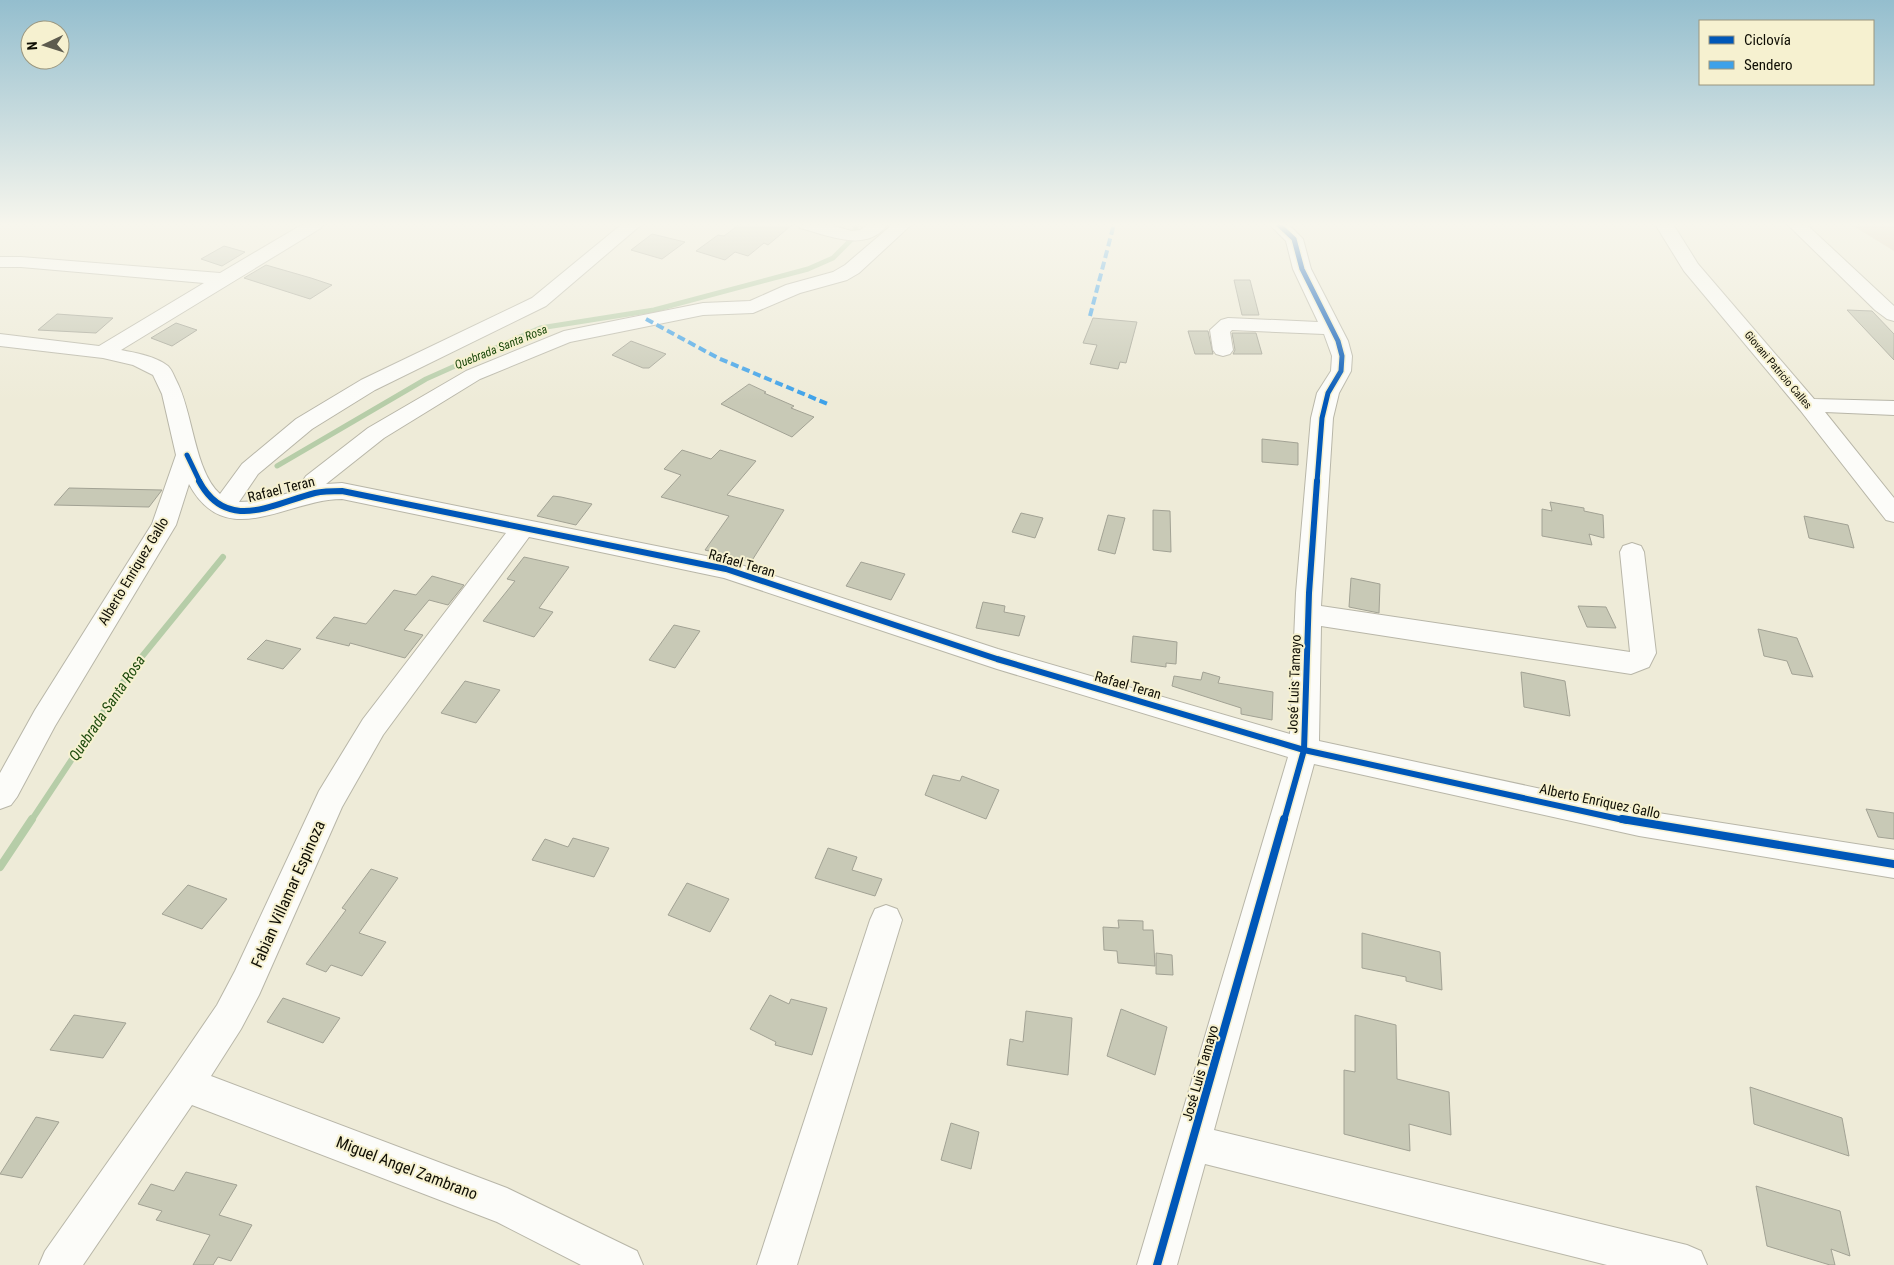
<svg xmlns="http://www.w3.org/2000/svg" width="1894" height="1265" viewBox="0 0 1894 1265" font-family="'Roboto Condensed',sans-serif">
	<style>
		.green { fill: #e0ceb7 }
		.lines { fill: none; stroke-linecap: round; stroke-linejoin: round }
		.stream-far2 { stroke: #b6cda8; stroke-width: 5 }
		.stream-far1 { stroke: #b6cda8; stroke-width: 6 }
		.stream { stroke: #b6cda8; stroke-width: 8 }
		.building { fill: #c8c9b6; stroke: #a2a294 }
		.minor-casing { stroke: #b8b6a8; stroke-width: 2 }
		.minor { fill: #fcfcf9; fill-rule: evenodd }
		.quiet { stroke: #3da1e9; stroke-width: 4; stroke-dasharray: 8 4; stroke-linecap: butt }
		.cycleway-far2-casing { stroke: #f6f1d0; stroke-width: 8 }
		.cycleway-far1-casing { stroke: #f6f1d0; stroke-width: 9 }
		.cycleway-casing { stroke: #f6f1d0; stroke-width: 11 }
		.cycleway-far2 { stroke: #0057b8; stroke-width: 5 }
		.cycleway-far1 { stroke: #0057b8; stroke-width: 6 }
		.cycleway { stroke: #0057b8; stroke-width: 8 }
		.labels { text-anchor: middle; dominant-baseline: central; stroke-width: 4; stroke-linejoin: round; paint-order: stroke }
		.far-street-label { font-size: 11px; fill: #0f0e04; stroke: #f6f1d0 }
		.far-water-label { font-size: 12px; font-style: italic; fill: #1d4a0c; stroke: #f6f1d0 }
		.street-label { font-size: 14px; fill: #0f0e04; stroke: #f6f1d0 }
		.water-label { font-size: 15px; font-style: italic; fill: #1d4a0c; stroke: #f6f1d0 }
		.near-street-label { font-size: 16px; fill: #0f0e04; stroke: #f6f1d0 }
	</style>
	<rect width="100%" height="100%" fill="#eeebd8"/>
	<path class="green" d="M1850 224H1894V251Z"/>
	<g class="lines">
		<g class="stream-far2">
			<path d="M853 235 857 224"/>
			<path d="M277 466 426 379 540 328 654 310 808 269 833 258 853 238"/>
		</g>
		<path class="stream-far1" d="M31 821 131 670 223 557"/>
		<path class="stream" d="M0 867 32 819"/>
	</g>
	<g class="building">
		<path d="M740 224H793L768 245 764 243 748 256 735 252 725 260 696 251 718 235 724 236Z"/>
		<path d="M652 234 685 242 662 259 631 250Z"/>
		<path d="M224 246 245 252 222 266 201 259Z"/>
		<path d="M266 265 311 278 332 285 310 299 244 278Z"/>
		<path d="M1234 280H1250L1259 315H1242Z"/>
		<path d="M1847 310 1872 311 1894 334V360Z"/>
		<path d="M57 314 113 318 96 333 38 330Z"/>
		<path d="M1093 318 1137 322 1126 363 1120 362 1118 369 1090 364 1097 345 1083 343Z"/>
		<path d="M176 323 197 330 172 346 151 338Z"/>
		<path d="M1188 331H1208L1213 354H1195Z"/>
		<path d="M1232 333H1256L1262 354H1233L1235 350Z"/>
		<path d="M631 341 666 354 649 368H643L612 355Z"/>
		<path d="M749 384 766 392 764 393 794 406 791 408 814 417 792 437 721 404Z"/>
		<path d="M1262 439 1298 443V465L1262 462Z"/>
		<path d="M682 450 711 459 720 450 756 461 727 495 784 510 751 562 705 550 729 516 661 497 681 475 664 469Z"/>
		<path d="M69 488 162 490 149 507 54 505Z"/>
		<path d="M553 496 561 497 592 504 576 525 537 516Z"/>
		<path d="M1550 502 1584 508V511L1603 515 1604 538 1589 534 1592 545 1542 536V509L1552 511Z"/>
		<path d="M1153 510 1170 511 1171 552 1153 550Z"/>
		<path d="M1021 513 1043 518 1035 538 1012 532Z"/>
		<path d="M1108 515 1125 518 1115 554 1098 550Z"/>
		<path d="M1804 516 1848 525 1854 548 1809 538Z"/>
		<path d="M524 557 569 567 539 608 553 612 534 637 483 621 515 581 507 579Z"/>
		<path d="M861 562 905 574 891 600 846 586Z"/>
		<path d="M432 576 464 585 448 605 429 600 404 630 423 635 405 658 350 643 349 646 316 638 334 617 366 624 394 590 416 595Z"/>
		<path d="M1351 578 1380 584 1379 613 1349 607Z"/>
		<path d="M983 602 1005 606 1004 612 1025 616 1019 636 976 628Z"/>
		<path d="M1578 606 1606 607 1616 628 1587 627Z"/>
		<path d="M674 625 700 631 675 668 649 660Z"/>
		<path d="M1758 629 1797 638 1813 677 1792 674 1787 661 1764 656Z"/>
		<path d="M1133 636 1177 642 1176 664 1166 663V667L1131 662Z"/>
		<path d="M266 640 301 649 283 669 247 659Z"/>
		<path d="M1203 672 1220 677 1218 683 1273 692 1272 720 1241 714V708L1172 686 1174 676 1201 680Z"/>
		<path d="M1521 672 1565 681 1570 716 1524 707Z"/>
		<path d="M465 681 500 690 476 723 441 713Z"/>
		<path d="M933 775 960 781 962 776 999 790 986 819 925 795Z"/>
		<path d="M1866 809 1894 813V839L1878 837Z"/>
		<path d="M573 838 609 848 594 877 532 860 545 839 568 847Z"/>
		<path d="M828 848 857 857 852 870 882 879 875 896 815 878Z"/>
		<path d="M371 869 398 878 359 933 386 942 362 976 331 965 326 972 306 964 346 910 342 908Z"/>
		<path d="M687 883 729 899 710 932 668 915Z"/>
		<path d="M188 885 227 899 202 929 162 914Z"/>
		<path d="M1118 920 1143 921V930H1153L1155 966 1118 963 1117 951 1104 950 1103 927 1119 928Z"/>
		<path d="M1362 933 1440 952 1442 990 1406 981V977L1362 968Z"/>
		<path d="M1156 953 1172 955 1173 975 1156 974Z"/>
		<path d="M770 995 789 1004 791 999 827 1008 812 1055 775 1045 776 1042 750 1029Z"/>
		<path d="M283 998 340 1018 323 1043 267 1022Z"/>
		<path d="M1121 1009 1167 1027 1155 1075 1107 1056Z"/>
		<path d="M1026 1011 1072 1018 1068 1075 1007 1065 1010 1039 1023 1042Z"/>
		<path d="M74 1015 126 1023 103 1058 50 1050Z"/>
		<path d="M1355 1015 1396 1025 1397 1079 1449 1092 1451 1135 1409 1124 1410 1151 1344 1134V1070L1355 1072Z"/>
		<path d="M1750 1087 1842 1118 1849 1156 1754 1124Z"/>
		<path d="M36 1117 59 1122 22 1178 0 1174Z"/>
		<path d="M951 1123 979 1132 971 1169 941 1160Z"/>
		<path d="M186 1172 237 1185 219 1215 252 1225 231 1261 218 1257 213 1265H193L210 1235 156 1220 162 1211 138 1204 151 1184 174 1191Z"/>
		<path d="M1756 1186 1840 1211 1850 1256 1831 1249 1835 1265H1830L1767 1246Z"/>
	</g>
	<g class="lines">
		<g class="minor-casing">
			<g id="minor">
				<path d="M303 224H324L321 228 121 350C136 353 155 356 168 366 172 370 174 376 176 380 193 411 194 471 220 494L242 464 296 419 361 380 532 298 622 224H642L546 306 375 390 312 429 258 474 239 502 260 501 296 491 306 476 368 428 466 371 564 331 703 303 750 301 786 285 833 272 845 265 893 224H912L859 273 847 280 800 293 753 313 703 315 570 342 480 379 384 438 326 484 342 483 726 560 998 649 1290 734 1296 593 1311 418 1317 393 1331 371 1332 356 1324 334 1232 330 1230 332 1233 350 1230 354 1223 356 1216 354 1213 350 1210 330 1221 320 1228 318 1318 322 1293 269 1286 241 1269 224H1288L1303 239 1311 269 1348 341 1352 356 1351 371 1339 393 1333 418 1321 606 1630 652 1620 552 1623 546 1632 543 1641 546 1644 552 1656 653 1649 667 1631 674 1321 626 1319 741 1639 810 1894 850V878L1639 836 1314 764 1214 1130 1687 1245 1701 1251 1707 1265H1607L1205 1164 1177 1265H1137L1288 757 997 669 724 578 529 537 383 735 342 807 259 995 241 1029 211 1076 507 1188 637 1251 643 1265H581L497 1222 192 1105 83 1265H39L45 1251 172 1071 217 1005 235 971 319 791 363 719 506 533 342 499C287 499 226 553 189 484L176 525 55 726 17 797 11 805 0 809V773L35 710 152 524 176 455 162 394 153 375 133 365 103 358 0 346V334L99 346 204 283 21 267H0V257H21L220 273Z"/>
				<path d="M797 224H826L852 231 860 230 868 224H888C867 254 828 235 800 228Z"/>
				<path d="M1655 224H1673L1698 264 1814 399 1894 401V415L1825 412 1894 498V522L1886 520 1800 410 1684 271Z"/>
				<path d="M1787 224H1806L1894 306V321L1887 319 1875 310Z"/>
				<path d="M886 905 897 909 902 920 797 1265H757L870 920 875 909Z"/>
			</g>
		</g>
		<use href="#minor" class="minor"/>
		<g class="quiet">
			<path d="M1090 316 1114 224"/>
			<path d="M646 319 718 358 830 405"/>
		</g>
		<g class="cycleway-far2-casing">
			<g id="cycleway-far2">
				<path d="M1278 224 1294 239 1302 269 1338 341 1342 356 1341 371 1328 393 1322 418 1317 482"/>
				<path d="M187 455 200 482"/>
			</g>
		</g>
		<g class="cycleway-far1-casing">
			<g id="cycleway-far1">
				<path d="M199 481C227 533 272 504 315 493 324 491 333 491 342 491L726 569 997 659 1304 750 1628 821"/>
				<path d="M1284 821 1304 750 1309 593 1317 481"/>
			</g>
		</g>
		<g class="cycleway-casing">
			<g id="cycleway">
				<path d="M1622 819 1894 864"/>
				<path d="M1157 1265 1284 819"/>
			</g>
		</g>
		<use href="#cycleway-far2" class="cycleway-far2"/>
		<use href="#cycleway-far1" class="cycleway-far1"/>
		<use href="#cycleway" class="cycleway"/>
	</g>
	<linearGradient id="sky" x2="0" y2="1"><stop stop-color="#94bece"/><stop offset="0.56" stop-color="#f7f6ed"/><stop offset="1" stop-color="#f7f6ed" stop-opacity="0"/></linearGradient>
	<rect width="1894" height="401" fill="url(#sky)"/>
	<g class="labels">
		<g class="far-street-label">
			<text transform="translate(1778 370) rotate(50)">Giovani Patricio Calles</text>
		</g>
		<g class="far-water-label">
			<text transform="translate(501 347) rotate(-22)">Quebrada Santa Rosa</text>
		</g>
		<g class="street-label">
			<text transform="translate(281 489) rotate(-14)">Rafael Teran</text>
			<text transform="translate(742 563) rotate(16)">Rafael Teran</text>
			<text transform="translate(133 571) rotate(-59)">Alberto Enriquez Gallo</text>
			<text transform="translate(1294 684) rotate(-88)">José Luis Tamayo</text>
			<text transform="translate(1128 685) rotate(16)">Rafael Teran</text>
			<text transform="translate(1600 801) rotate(12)">Alberto Enriquez Gallo</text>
			<text transform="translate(1200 1073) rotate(-74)">José Luis Tamayo</text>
		</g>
		<g class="water-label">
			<text transform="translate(107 708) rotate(-56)">Quebrada Santa Rosa</text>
		</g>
		<g class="near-street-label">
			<text transform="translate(288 894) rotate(-66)">Fabian Villamar Espinoza</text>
			<text transform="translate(407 1168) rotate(21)">Miguel Angel Zambrano</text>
		</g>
	</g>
	<rect x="1699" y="20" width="175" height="65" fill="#f6f1d0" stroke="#9a967e"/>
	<rect x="1709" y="36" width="25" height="8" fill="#0057b8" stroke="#9a967e"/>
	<text x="1744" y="45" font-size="15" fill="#0f0e04">Ciclovía</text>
	<rect x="1709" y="61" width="25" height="8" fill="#3da1e9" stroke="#9a967e"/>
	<text x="1744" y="70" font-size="15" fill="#0f0e04">Sendero</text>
	<g transform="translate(45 45) rotate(266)"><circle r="24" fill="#f6f1d0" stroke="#9a967e"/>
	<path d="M0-4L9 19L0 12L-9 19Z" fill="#5d5b4e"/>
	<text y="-8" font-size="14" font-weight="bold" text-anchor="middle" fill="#0f0e04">N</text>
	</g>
</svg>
